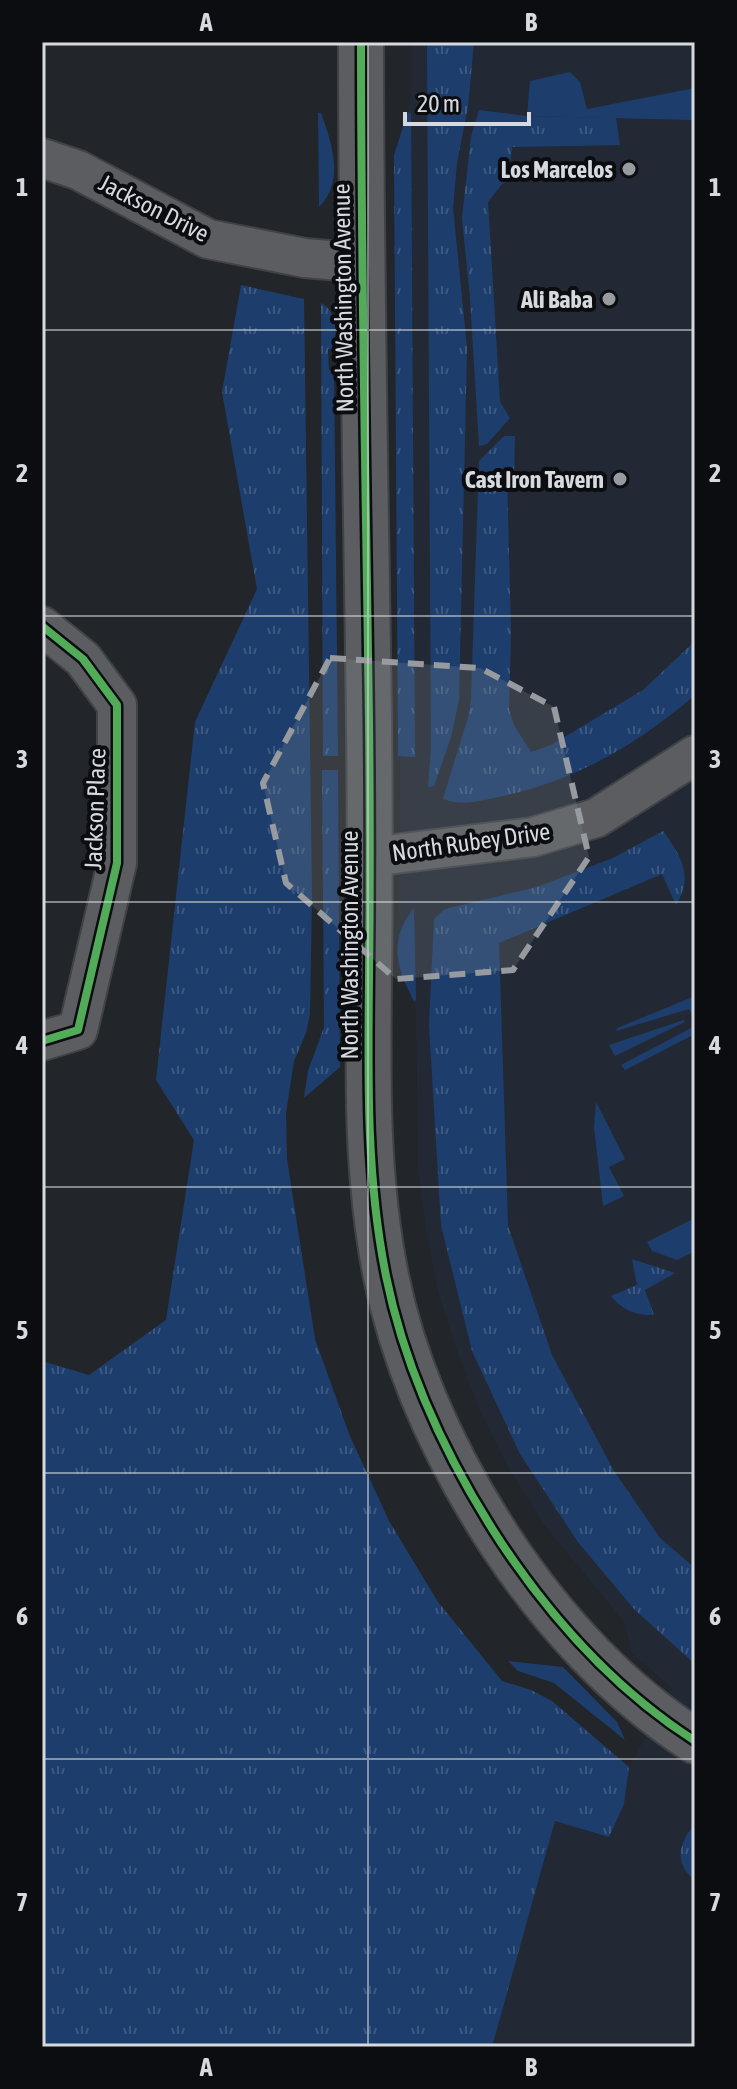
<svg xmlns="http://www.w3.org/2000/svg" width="737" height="2089" viewBox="0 0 737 2089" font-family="'Asap Condensed',sans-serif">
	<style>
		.built { fill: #222934 }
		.grass { fill: url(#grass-tufts) }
		.garden { fill: #1d3e6c }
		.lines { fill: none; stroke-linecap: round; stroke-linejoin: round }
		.street-casing { stroke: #404346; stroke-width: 42 }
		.secondary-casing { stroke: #404346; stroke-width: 48 }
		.street { stroke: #5b5d60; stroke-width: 38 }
		.secondary { stroke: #5b5d60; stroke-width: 44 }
		.cycleway-casing { stroke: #0b0d11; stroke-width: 13 }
		.cycleway { stroke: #51ab58; stroke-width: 8 }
		.marked { fill: #979b9f; fill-opacity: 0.2; stroke: #979b9f; stroke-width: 6; stroke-dasharray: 16 10; stroke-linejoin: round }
		.grid { fill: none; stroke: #d6dadf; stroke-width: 2; stroke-opacity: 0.55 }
		.poi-dot { fill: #979b9f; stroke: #0b0d11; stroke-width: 3 }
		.labels { text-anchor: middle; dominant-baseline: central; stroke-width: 8; stroke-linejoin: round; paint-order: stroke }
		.poi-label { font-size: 24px; font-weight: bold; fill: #d6dadf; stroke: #0b0d11; text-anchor: end }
		.street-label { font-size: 24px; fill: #d6dadf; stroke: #0b0d11 }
		.neatline { fill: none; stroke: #d6dadf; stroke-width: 3 }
		.grid-label { font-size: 26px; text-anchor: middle; font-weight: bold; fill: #d6dadf }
	</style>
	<defs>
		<pattern id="grass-tufts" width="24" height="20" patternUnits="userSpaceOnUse" patternTransform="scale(2)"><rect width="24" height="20" fill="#1d3e6c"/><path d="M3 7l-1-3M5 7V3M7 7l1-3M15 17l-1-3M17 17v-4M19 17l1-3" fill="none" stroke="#3d5981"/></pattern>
	</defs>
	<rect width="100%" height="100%" fill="#222529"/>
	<path class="built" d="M411 42H695V2047H492L555 1821 566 1823 624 1804 629 1767 672 1688 632 1653 624 1622 544 1525 504 1460 478 1407 455 1346 437 1288 426 1232 418 1168 416 1009 398 964 400 793 394 155 411 96Z"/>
	<g class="grass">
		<path d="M427 42H474L468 107 457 162 453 208 467 348 459 700 451 737 434 786 428 787 431 749Z"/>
		<path d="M479 110 527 116 616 118 620 145 512 147 508 181 502 184 488 202 500 402 510 418 487 444 479 446 470 298 462 218 471 137Z"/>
		<path d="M408 112 411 114 415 757 398 756V751L394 155Z"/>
		<path d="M241 285 304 299 312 894 310 1014 306 1033 294 1061 286 1113 287 1159 315 1339 349 1434 389 1521 438 1602 502 1681 531 1690 552 1701 629 1767 624 1804 609 1837 555 1821 492 2047H42V1361L89 1375 166 1320 194 1140 156 1080 195 722 257 589 222 392Z"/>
		<path d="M321 303C338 312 335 331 336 349H328L329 370 334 371 338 756H323Z"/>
		<path d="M504 436H515L514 474 507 475 511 631 509 710 515 727 531 752 551 745 643 690 695 641V695C637 745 573 782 498 797 480 801 461 806 443 799L469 714 471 699 479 461Z"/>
		<path d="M322 770H338L340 1067 304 1098 308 1071 324 1027Z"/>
		<path d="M663 831C681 856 694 876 676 905L662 874 499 943 508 1226 552 1355 614 1471 660 1538 695 1568V1664L634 1609 578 1542 520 1454 472 1351 441 1225 429 1025 434 919 445 909 537 887 613 858Z"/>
		<path d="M632 1259 675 1273 645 1290 654 1315C637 1316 622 1310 611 1296L637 1285Z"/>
		<path d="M695 1824V1880C673 1864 679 1842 695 1824Z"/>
	</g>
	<g class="garden">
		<path d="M570 72 580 82 587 109 695 88V120L527 116 530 81Z"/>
		<path d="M318 113H321C332 144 345 181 319 207Z"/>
		<path d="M414 908 416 1000 414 1001C396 968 388 940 414 908Z"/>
		<path d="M695 996V1020L689 1009 616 1031 617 1028Z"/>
		<path d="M684 1020 685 1022 615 1056 609 1045Z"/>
		<path d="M695 1026V1034L625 1070 621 1065Z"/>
		<path d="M596 1102 625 1159 609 1167 624 1196 603 1206 594 1127Z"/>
		<path d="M695 1218V1251L677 1260 652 1251 647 1242Z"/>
		<path d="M508 1661 563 1667 617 1722 625 1740 554 1683 518 1671Z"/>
	</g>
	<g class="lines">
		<g class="street-casing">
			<g id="street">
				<path d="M42 158 78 170 208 239 305 258 363 263"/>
				<path d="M42 626 83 659 117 705V863L78 1030 42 1041"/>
				<path d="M370 857 533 837 596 818 695 755"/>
			</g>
		</g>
		<g class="secondary-casing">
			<path id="secondary" d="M361 42C361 269 366 496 369 723 370 808 370 892 369 977 368 1077 366 1177 386 1276 405 1370 448 1461 500 1541 551 1618 617 1691 695 1741"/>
		</g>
		<use href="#street" class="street"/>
		<use href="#secondary" class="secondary"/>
		<g class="cycleway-casing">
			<g id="cycleway">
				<path d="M361 42C361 269 366 496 369 723 370 808 370 892 369 977 368 1077 366 1177 386 1276 405 1370 448 1461 500 1541 551 1618 617 1691 695 1741"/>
				<path d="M42 626 83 659 117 705V863L78 1030 42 1041"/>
			</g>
		</g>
		<use href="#cycleway" class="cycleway"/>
	</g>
	<path class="marked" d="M330 658 480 668 554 707 589 857 513 970 396 979 286 883 263 783Z"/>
	<path class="grid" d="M368 42V2047M42 330H695M42 616H695M42 902H695M42 1187H695M42 1473H695M42 1759H695"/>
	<g class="poi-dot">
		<circle cx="629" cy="169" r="8"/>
		<circle cx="609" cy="299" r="8"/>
		<circle cx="620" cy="479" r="8"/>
	</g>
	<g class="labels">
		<g class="poi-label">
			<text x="613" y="169">Los Marcelos</text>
			<text x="593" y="299">Ali Baba</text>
			<text x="604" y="479">Cast Iron Tavern</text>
		</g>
		<g class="street-label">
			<text transform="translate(154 208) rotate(27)">Jackson Drive</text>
			<text transform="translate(343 298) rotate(-91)">North Washington Avenue</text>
			<text transform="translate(95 809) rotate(-88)">Jackson Place</text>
			<text transform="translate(471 842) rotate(-8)">North Rubey Drive</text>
			<text transform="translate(349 945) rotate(-90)">North Washington Avenue</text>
		</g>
	</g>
	<rect width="737" height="2089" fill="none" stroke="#0b0d11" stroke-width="88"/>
	<path d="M405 112v12h124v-12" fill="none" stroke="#d6dadf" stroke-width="4"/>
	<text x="417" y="112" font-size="24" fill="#d6dadf" stroke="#0b0d11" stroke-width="6" paint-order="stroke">20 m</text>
	<rect x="44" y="44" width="649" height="2001" class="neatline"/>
	<g class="grid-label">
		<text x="206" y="31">A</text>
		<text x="531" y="31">B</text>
		<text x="22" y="196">1</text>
		<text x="715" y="196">1</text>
		<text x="22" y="482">2</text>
		<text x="715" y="482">2</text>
		<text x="22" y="768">3</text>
		<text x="715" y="768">3</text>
		<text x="22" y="1054">4</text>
		<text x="715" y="1054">4</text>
		<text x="22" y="1339">5</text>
		<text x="715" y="1339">5</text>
		<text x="22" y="1625">6</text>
		<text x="715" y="1625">6</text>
		<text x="22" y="1911">7</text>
		<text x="715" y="1911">7</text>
		<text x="206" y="2076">A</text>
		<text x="531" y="2076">B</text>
	</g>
</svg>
